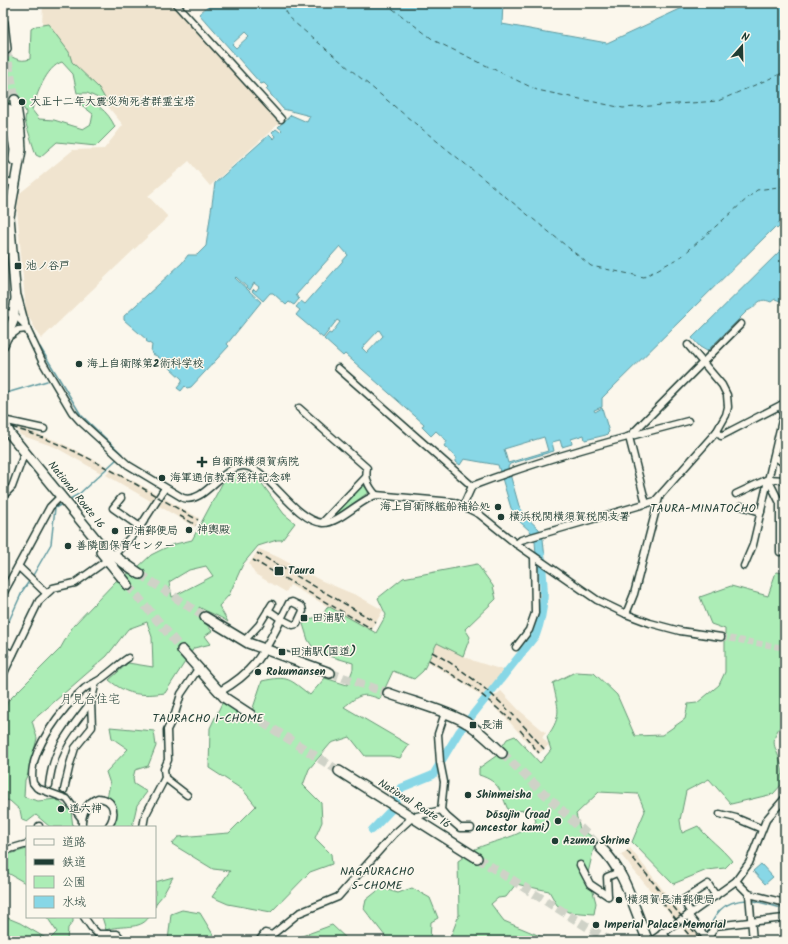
<svg xmlns="http://www.w3.org/2000/svg" width="788" height="944" viewBox="0 0 788 944" font-family="Kalam,'Klee One',sans-serif">
	<style>
		.built { fill: #f0e4cf }
		.green { fill: #acedb6; stroke: #669575; fill-rule: evenodd }
		.water { fill: #88d7e6; stroke: #5e999f; fill-rule: evenodd }
		.lines { fill: none; stroke-linecap: round; stroke-linejoin: round }
		.stream { stroke: #5e999f; stroke-width: 1.5 }
		.river { stroke: #88d7e6; stroke-width: 8 }
		.ferry { stroke: #345c58; stroke-width: 1; stroke-dasharray: 5 4; stroke-linecap: butt }
		.minor-tunnel { stroke: #cfd2c7; stroke-width: 6; stroke-dasharray: 6 3; stroke-linecap: butt }
		.highway-tunnel { stroke: #cfd2c7; stroke-width: 9; stroke-dasharray: 9 4.5; stroke-linecap: butt }
		.minor-casing { stroke: #1f3d34; stroke-width: 9 }
		.major-casing { stroke: #1f3d34; stroke-width: 10 }
		.highway-casing { stroke: #1f3d34; stroke-width: 12 }
		.minor { stroke: #fbf7ec; stroke-width: 6 }
		.major { stroke: #fbf7ec; stroke-width: 7 }
		.highway { stroke: #fbf7ec; stroke-width: 9 }
		.rail { stroke: #1f3d34; stroke-width: 1.5; stroke-dasharray: 6 3; stroke-linecap: butt }
		.poi-dot { fill: #1f3d34; stroke: #fbf7ec; stroke-width: 1.5 }
		.labels { text-anchor: middle; dominant-baseline: central; stroke-width: 3; stroke-linejoin: round; paint-order: stroke }
		.poi-label { font-size: 11px; font-weight: bold; fill: #1f3d34; stroke: #fbf7ec; text-anchor: start }
		.street-label { font-size: 11px; fill: #1f3d34; stroke: #fbf7ec }
		.neighbourhood-label { font-size: 12px; fill: #1f3d34; stroke: #fbf7ec }
	</style>
	<rect width="100%" height="100%" fill="#fbf7ec"/>
	<filter id="ink" filterUnits="userSpaceOnUse"><feTurbulence type="fractalNoise" baseFrequency=".025" numOctaves="2"/><feDisplacementMap in="SourceGraphic" scale="8" xChannelSelector="R" yChannelSelector="G"/><feConvolveMatrix kernelMatrix="1 2 1 2 8 2 1 2 1" color-interpolation-filters="sRGB"/></filter>
	<g filter="url(#ink)">
		<g class="built">
			<path d="M43 3H174L285 118 210 186 189 161 148 196 168 217 41 339 26 312 17 209 20 193 73 150 104 149 123 125 42 25Z"/>
			<path d="M16 426 57 441 106 466 105 468 101 473 55 447 20 435Z"/>
			<path d="M112 469 199 518 195 527 106 475Z"/>
			<path d="M259 549 278 557 320 580 358 596 383 610 371 631 290 585 286 592 255 574 249 564Z"/>
			<path d="M437 643 474 661 503 670 501 677 484 698 460 681 428 662Z"/>
			<path d="M501 691 519 710 546 733 542 737 549 745 538 754 506 718 488 701Z"/>
			<path d="M630 848 641 862 683 915 675 920 621 855Z"/>
			<path d="M687 920 701 937 695 941H692L679 925Z"/>
		</g>
		<g class="green">
			<path d="M48 24 69 52 72 62 99 88 107 102 87 93H77L73 74 62 62C46 67 37 94 32 110L39 119 54 120 83 129 91 124 93 114 75 100 78 98C95 101 108 111 115 127L96 146 57 142 40 157 36 155 25 121 26 112 18 99 13 98 3 108V51C12 57 19 63 30 59L31 29 36 26Z"/>
			<path d="M236 473 255 474 284 514 295 523 282 540H277L258 546 243 564 229 595 219 606 228 622C218 615 209 613 199 607L201 618 212 631 205 636 211 644 194 648 165 693C142 696 128 696 109 680L128 663 153 667 152 637 147 622 128 629 107 656 32 721 37 738 29 772 25 780 24 797 38 801 56 799 71 811 73 827H50L36 815 27 822 22 820 20 810 10 801 3 799V717L8 701 60 649 73 626 116 581 137 568 151 555 171 545 192 540 223 482ZM206 566 213 576 172 597 169 582 189 570Z"/>
			<path d="M365 486 369 492 335 516V513L359 487Z"/>
			<path d="M477 564 493 586 496 599 465 629 470 637 463 656 437 643 423 671 414 679 393 671 380 699C362 692 359 695 344 707L409 745 400 758 390 756H365L350 737 331 743 309 769 303 785 321 803 322 822 315 838 331 854 332 864 310 872 271 912 228 904 212 897 230 871 213 869 172 844 178 837 229 833 256 806 243 790 209 768 210 728 222 703 251 714 262 681C289 675 289 679 310 695L325 678 347 685 353 669V663L316 652 308 640 303 624 305 620 322 616 328 606 376 633 386 615 378 598 403 578Z"/>
			<path d="M776 572 785 573V727L779 728C769 745 777 748 781 764 783 770 782 777 783 783L773 794 731 804 709 779 686 791 680 820 682 833 698 826C708 839 721 847 732 861L725 868 707 870 673 884 632 842 645 811 638 794 599 792 576 814 580 829 596 839 588 873 596 903 594 914 568 912 557 905 549 891 516 884 506 897 498 898 491 904 504 921 552 941H449L459 915 458 861C463 858 468 853 473 850 496 839 514 840 536 822L533 809 509 812C500 792 501 782 479 775V768L496 756 507 739 515 736 540 763 551 750 547 737C563 714 558 709 553 683L575 672 594 673 617 695 635 736 662 735 685 719 688 704 697 703 719 685 725 672V629L711 624 700 597 731 586 768 596Z"/>
			<path d="M110 727 154 731 156 746 148 766 135 770 133 778 134 784 147 792 137 805 132 827H110L116 813 115 805 107 798 110 784 106 772 128 749 112 738Z"/>
			<path d="M27 849V884L3 870V861L6 855Z"/>
			<path d="M173 877 163 895 157 902 155 907V882Z"/>
			<path d="M381 888 398 893 412 888 430 898 438 918 431 922 430 941H389L364 909 366 900Z"/>
			<path d="M182 910 200 913 217 941H168L171 914Z"/>
			<path d="M3 916 20 923 49 940 57 932 47 917H73V922L68 928 67 941H3Z"/>
			<path d="M102 917H149C140 931 121 924 106 930Z"/>
			<path d="M332 925 349 941H293L294 939Z"/>
		</g>
		<g class="water">
			<path d="M207 3H503L502 24 607 43 693 3H785V222L783 220 778 223 780 226 777 229 775 227 602 398V407L594 410 595 412 602 408 609 432 606 435 585 440 584 435 571 439 572 444 562 447 560 440 552 442 554 451 510 464 508 467 519 506 526 517 539 529 543 539 545 559 536 554 535 542 531 532 519 521 511 508 498 465 464 459 460 465 456 462V457L444 446 447 441 436 431 431 436 422 427 424 424 345 354 343 356 324 339 329 333 331 334 340 322 337 320 323 338 296 315 300 310 296 307 301 301 305 304 348 255 340 246 296 295 299 299 294 305 289 302 286 305 273 293H270L263 301 252 291 254 289 256 291 259 287 254 283 250 290 236 277 235 278 261 302 227 344 229 346 191 387 187 388 185 386 181 391 177 388 182 382V379L157 356 152 354 151 351 152 345 146 341 147 340 124 320V316L182 263 188 255H197L206 246 215 183 269 135 273 139 275 136 272 133 276 129 280 132 282 130 278 127 291 115 307 122 310 116 283 109 266 89 268 87 264 83 261 84 199 14 209 5ZM245 32 249 36 236 48 232 44ZM379 330 383 336 367 353 362 348ZM544 437 548 451 508 463 504 449Z"/>
			<path d="M785 246V303L775 299 771 302C757 296 758 307 747 311L707 351 700 347 692 338Z"/>
			<path d="M761 864 773 877 765 884 753 871Z"/>
		</g>
		<g class="lines">
			<g class="stream">
				<path d="M40 347 81 415 122 454 120 456"/>
				<path d="M3 394 47 381"/>
				<path d="M68 500 79 494 117 459"/>
				<path d="M32 577 51 544 55 508 62 504"/>
				<path d="M3 634 23 590 30 580"/>
				<path d="M751 900 785 909"/>
				<path d="M706 935C715 914 721 901 747 900"/>
				<path d="M699 941 704 937"/>
			</g>
			<g class="river">
				<path d="M396 801 401 788 433 775 459 732 536 635C547 605 544 586 541 555"/>
				<path d="M372 830 391 810"/>
			</g>
			<g class="ferry">
				<path d="M280 3 289 18 406 116 591 266 644 277 682 256 757 190 785 186"/>
				<path d="M385 3 435 41 537 90 623 108 718 101 785 72"/>
			</g>
			<path class="minor-tunnel" d="M721 637 785 648"/>
			<g class="highway-tunnel">
				<path d="M6 49 15 100"/>
				<path d="M3 79 8 109"/>
				<path d="M140 574 205 617"/>
				<path d="M128 585 182 650"/>
				<path d="M330 673 388 693"/>
				<path d="M251 715 339 771"/>
				<path d="M502 753 600 847"/>
				<path d="M477 858 610 941"/>
			</g>
			<g class="minor-casing">
				<g id="minor">
					<path d="M175 3 281 119"/>
					<path d="M3 180 16 184"/>
					<path d="M18 297 25 323"/>
					<path d="M3 313 14 314 25 325 43 363 72 412 80 421 128 465 183 498C205 504 221 467 243 466 266 465 294 521 323 523 338 524 360 500 376 495L453 502 463 506 479 514 515 543 597 600 626 614 650 623 680 631 721 637"/>
					<path d="M7 338 18 330 27 329"/>
					<path d="M338 368 472 486"/>
					<path d="M299 408 367 468C365 479 368 486 376 495"/>
					<path d="M3 420 44 429"/>
					<path d="M717 431 721 436 783 404"/>
					<path d="M774 456 785 464"/>
					<path d="M768 479 785 480"/>
					<path d="M736 494 768 479 780 503V552"/>
					<path d="M3 496 12 487 23 457"/>
					<path d="M121 498 113 508 140 527"/>
					<path d="M646 504 629 437 741 324"/>
					<path d="M463 506 472 486C542 459 615 440 688 421"/>
					<path d="M741 506 761 512"/>
					<path d="M323 522 366 477"/>
					<path d="M516 544 521 540 655 501 717 431 726 415 728 407 727 395 722 385 688 345"/>
					<path d="M744 566 753 545 783 416 781 405"/>
					<path d="M19 567 46 593"/>
					<path d="M3 594 50 507 61 496"/>
					<path d="M292 602 302 607 303 611 297 624 293 625 281 619 289 603Z"/>
					<path d="M268 610 281 619"/>
					<path d="M626 614 634 594 659 498"/>
					<path d="M244 641 259 625 272 604"/>
					<path d="M516 647 529 630 535 613 534 557"/>
					<path d="M3 650 13 654"/>
					<path d="M3 675 39 601 53 588 75 583 113 556 140 527 165 488"/>
					<path d="M445 713 438 734 440 762 444 782 441 810 446 816 460 828H471"/>
					<path d="M165 778 187 795"/>
					<path d="M49 785C53 748 69 731 91 702"/>
					<path d="M64 790 70 764 75 748 92 727 91 702 96 682"/>
					<path d="M720 814 736 818 762 829"/>
					<path d="M82 819 67 799 37 788 33 783C26 753 64 706 85 688 89 685 93 684 96 682 107 676 117 665 128 658"/>
					<path d="M39 826V827"/>
					<path d="M82 827C81 815 86 802 98 798 115 799 117 815 108 827"/>
					<path d="M143 827 145 816 165 778 164 769 168 760 167 730 175 714 181 694 198 669"/>
					<path d="M3 851 27 844"/>
					<path d="M580 865 590 884 608 896"/>
					<path d="M736 881 749 894 785 903"/>
					<path d="M749 894 753 941"/>
					<path d="M608 896 607 877 619 872"/>
					<path d="M691 913 683 900 708 884 716 896"/>
					<path d="M688 915 709 941"/>
					<path d="M84 917 91 927 98 934H117L123 941"/>
					<path d="M662 932 669 941"/>
					<path d="M708 939 715 926 784 918 785 915"/>
					<path d="M259 941 265 933 272 935 299 913 338 897 394 834 413 817 441 810"/>
					<path d="M652 941 736 881 749 863 766 820 785 798"/>
				</g>
			</g>
			<g class="major-casing">
				<path id="major" d="M219 692C255 672 263 654 281 619"/>
			</g>
			<g class="highway-casing">
				<g id="highway">
					<path d="M3 6V3"/>
					<path d="M3 23 6 49"/>
					<path d="M8 109 15 150 14 160"/>
					<path d="M3 345 13 321 16 298 9 217 21 150 20 133 15 100"/>
					<path d="M3 420 10 434 104 549 140 574"/>
					<path d="M101 552 128 585"/>
					<path d="M205 617 248 643 330 673"/>
					<path d="M182 650 225 698 251 715"/>
					<path d="M388 693C414 703 443 709 467 723 480 731 491 742 502 753"/>
					<path d="M339 771 477 858"/>
					<path d="M600 847C626 871 634 910 648 941"/>
				</g>
			</g>
			<use href="#minor" class="minor"/>
			<use href="#major" class="major"/>
			<use href="#highway" class="highway"/>
			<g class="rail">
				<path d="M3 425C74 443 135 485 198 520"/>
				<path d="M180 516 196 525"/>
				<path d="M257 553 376 622"/>
				<path d="M253 560 372 629"/>
				<path d="M432 652C477 677 511 710 544 749"/>
				<path d="M429 660 475 689 511 720"/>
				<path d="M520 730 539 753"/>
				<path d="M627 851 702 941"/>
				<path d="M656 895 694 941"/>
			</g>
		</g>
	</g>
	<g class="poi-dot">
		<circle cx="22" cy="102" r="4"/>
		<rect x="14" y="262" width="8" height="8" rx="2"/>
		<circle cx="79" cy="364" r="4"/>
		<path d="M200 456h4v4h4v4h-4v4h-4v-4h-4v-4h4z"/>
		<circle cx="162" cy="478" r="4"/>
		<circle cx="498" cy="507" r="4"/>
		<circle cx="501" cy="517" r="4"/>
		<circle cx="189" cy="530" r="4"/>
		<circle cx="115" cy="531" r="4"/>
		<circle cx="68" cy="546" r="4"/>
		<rect x="274" y="566" width="10" height="10" rx="2"/>
		<rect x="300" y="614" width="8" height="8" rx="2"/>
		<rect x="278" y="648" width="8" height="8" rx="2"/>
		<circle cx="258" cy="672" r="4"/>
		<rect x="469" y="721" width="8" height="8" rx="2"/>
		<circle cx="468" cy="795" r="4"/>
		<circle cx="61" cy="809" r="4"/>
		<circle cx="558" cy="821" r="4"/>
		<circle cx="555" cy="841" r="4"/>
		<circle cx="619" cy="900" r="4"/>
		<circle cx="596" cy="925" r="4"/>
	</g>
	<g class="labels">
		<g class="poi-label">
			<text x="30" y="102">大正十二年大震災殉死者群霊宝塔</text>
			<text x="26" y="266">池ノ谷戸</text>
			<text x="87" y="364">海上自衛隊第2術科学校</text>
			<text x="211" y="462">自衛隊横須賀病院</text>
			<text x="170" y="478">海軍通信教育発祥記念碑</text>
			<text x="490" y="507" text-anchor="end">海上自衛隊艦船補給処</text>
			<text x="509" y="517">横浜税関横須賀税関支署</text>
			<text x="197" y="530">神輿殿</text>
			<text x="123" y="531">田浦郵便局</text>
			<text x="76" y="546">善隣園保育センター</text>
			<text x="288" y="571">Taura</text>
			<text x="312" y="618">田浦駅</text>
			<text x="290" y="652">田浦駅(国道)</text>
			<text x="266" y="672">Rokumansen</text>
			<text x="481" y="725">長浦</text>
			<text x="476" y="795">Shinmeisha</text>
			<text x="69" y="809">道六神</text>
			<text x="550" y="815" text-anchor="end">Dōsojin (road<tspan x="550" dy="13">ancestor kami)</tspan></text>
			<text x="563" y="841">Azuma Shrine</text>
			<text x="627" y="900">横須賀長浦郵便局</text>
			<text x="604" y="925">Imperial Palace Memorial</text>
		</g>
		<g class="street-label">
			<text transform="translate(76 495) rotate(51)">National Route 16</text>
			<text transform="translate(414 804) rotate(32)">National Route 16</text>
		</g>
		<g class="neighbourhood-label">
			<text x="703" y="508">TAURA-MINATOCHO</text>
			<text x="90" y="699">月見台住宅</text>
			<text x="208" y="718">TAURACHO 1-CHOME</text>
			<text x="377" y="871">NAGAURACHO<tspan x="377" dy="14">5-CHOME</tspan></text>
		</g>
	</g>
	<rect width="788" height="944" fill="none" stroke="#fbf7ec" stroke-width="16"/>
	<rect x="8" y="8" width="772" height="928" fill="none" stroke="#1f3d34" stroke-width="1.5" filter="url(#ink)"/>
	<rect x="26" y="826" width="130" height="92" fill="#fbf7ec" stroke="#a3ada2"/>
	<rect x="34" y="839" width="20" height="6" fill="#fbf7ec" stroke="#a3ada2"/>
	<text x="62" y="846" font-size="12" fill="#1f3d34">道路</text>
	<rect x="34" y="859" width="20" height="6" fill="#1f3d34" stroke="#a3ada2"/>
	<text x="62" y="866" font-size="12" fill="#1f3d34">鉄道</text>
	<rect x="34" y="876" width="20" height="12" fill="#acedb6" stroke="#a3ada2"/>
	<text x="62" y="886" font-size="12" fill="#1f3d34">公園</text>
	<rect x="34" y="896" width="20" height="12" fill="#88d7e6" stroke="#a3ada2"/>
	<text x="62" y="906" font-size="12" fill="#1f3d34">水域</text>
	<g transform="translate(742 46) rotate(20)" stroke="#fbf7ec" stroke-width="3" paint-order="stroke">
	<path d="M0-3L7 15L0 10L-7 15Z" fill="#1f3d34"/>
	<text y="-6" font-size="11" font-weight="bold" text-anchor="middle" fill="#1f3d34">N</text>
	</g>
</svg>
